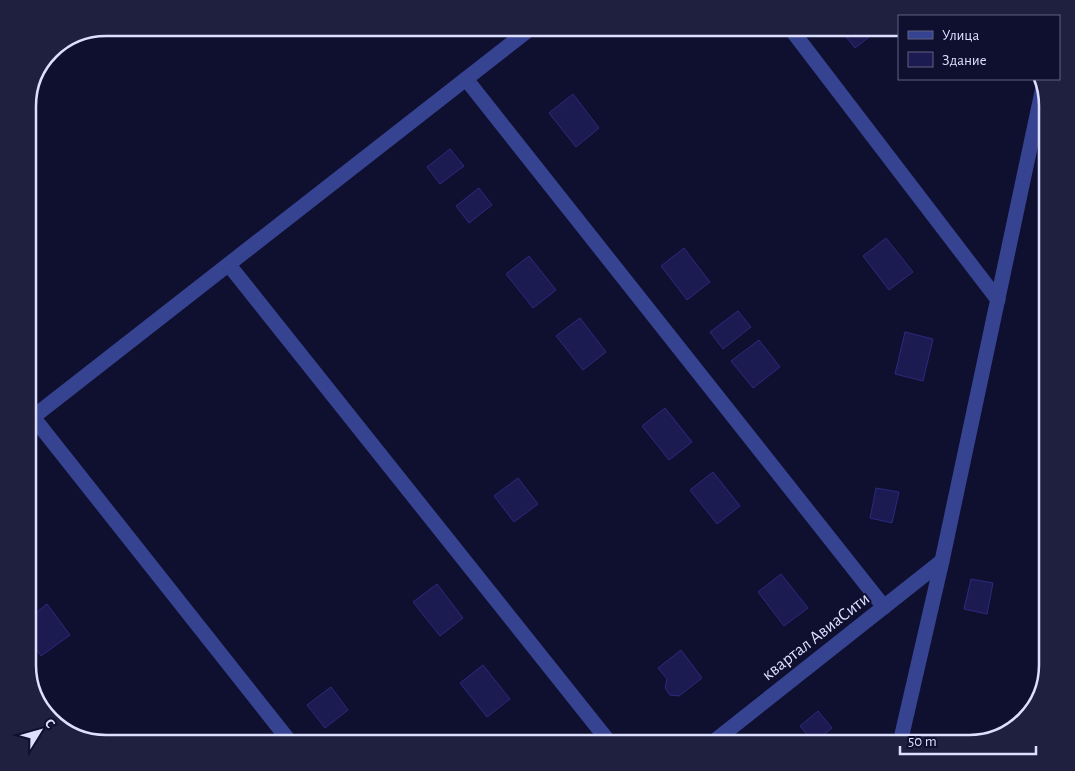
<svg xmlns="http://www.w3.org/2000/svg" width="1075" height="771" viewBox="0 0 1075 771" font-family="'Alegreya Sans',sans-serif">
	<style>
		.building { fill: #1b1a51; stroke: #2c2a7f }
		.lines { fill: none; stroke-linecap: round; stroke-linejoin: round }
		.minor { stroke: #364391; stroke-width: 15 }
		.labels { text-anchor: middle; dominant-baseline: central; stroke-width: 4; stroke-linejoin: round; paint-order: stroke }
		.street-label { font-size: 18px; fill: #dddfff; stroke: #0f0f2f }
		.rim { fill: none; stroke: #dddfff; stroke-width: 2.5 }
	</style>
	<rect width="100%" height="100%" fill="#0f0f2f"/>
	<g class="building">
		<path d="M839 28H876L878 30 855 48Z"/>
		<path d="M573 94 599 128 576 147 549 113Z"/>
		<path d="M450 149 464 166 440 184 427 167Z"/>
		<path d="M479 188 492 205 469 223 456 206Z"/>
		<path d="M886 238 913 272 889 290 863 256Z"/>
		<path d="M684 248 710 282 687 300 661 266Z"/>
		<path d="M529 256 556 290 533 308 506 274Z"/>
		<path d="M738 311 751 327 723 349 710 332Z"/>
		<path d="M580 318 606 352 583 370 556 336Z"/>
		<path d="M905 332 933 339 923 381 895 374Z"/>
		<path d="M759 340 780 367 753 388 731 361Z"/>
		<path d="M665 408 692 442 669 460 642 426Z"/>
		<path d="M713 472 740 506 717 524 690 490Z"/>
		<path d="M518 478 538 504 514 522 494 496Z"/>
		<path d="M876 488 899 492 892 523 870 518Z"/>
		<path d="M781 574 808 608 784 626 758 592Z"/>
		<path d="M971 579 993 583 987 614 964 609Z"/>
		<path d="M437 584 463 618 440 636 413 602Z"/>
		<path d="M47 604 70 635 41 656 28 638V619Z"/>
		<path d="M681 650 702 678 679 696 670 695 665 688 667 679 658 668Z"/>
		<path d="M483 665 510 699 487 717 460 683Z"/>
		<path d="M331 687 348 710 325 728 307 705Z"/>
		<path d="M818 711 832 728 814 743 800 726Z"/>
	</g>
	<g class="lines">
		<g class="minor">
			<path d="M790 28 998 300"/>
			<path d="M466 79 884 607"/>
			<path d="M229 265 610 743"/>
			<path d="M33 417 291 743"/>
			<path d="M28 421 531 28"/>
			<path d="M712 743 942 561"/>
			<path d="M900 743 942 561 1043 87"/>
		</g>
	</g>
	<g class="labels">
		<g class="street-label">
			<text transform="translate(816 637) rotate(-38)">квартал АвиаСити</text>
		</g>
	</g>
	<path d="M0 0H1075V771H0ZM106 36H969A70 70 0 0 1 1039 106V665A70 70 0 0 1 969 735H106A70 70 0 0 1 36 665V106A70 70 0 0 1 106 36Z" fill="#1f2040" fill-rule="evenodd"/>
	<path class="rim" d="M106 36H969A70 70 0 0 1 1039 106V665A70 70 0 0 1 969 735H106A70 70 0 0 1 36 665V106A70 70 0 0 1 106 36Z"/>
	<rect x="898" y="15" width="162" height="65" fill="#0f0f2f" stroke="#616282"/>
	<rect x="908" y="31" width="25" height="8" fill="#364391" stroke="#616282"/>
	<text x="942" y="40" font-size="15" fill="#dddfff">Улица</text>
	<rect x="908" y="52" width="25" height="15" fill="#1b1a51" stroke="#616282"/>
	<text x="942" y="65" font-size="15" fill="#dddfff">Здание</text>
	<g transform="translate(40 731) rotate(53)" stroke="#0f0f2f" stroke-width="4" paint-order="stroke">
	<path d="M0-4L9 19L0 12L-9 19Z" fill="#dddfff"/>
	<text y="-8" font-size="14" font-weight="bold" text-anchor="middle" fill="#dddfff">С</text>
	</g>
	<path d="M900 746v8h136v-8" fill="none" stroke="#dddfff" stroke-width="2.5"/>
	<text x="908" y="746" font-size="15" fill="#dddfff" stroke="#0f0f2f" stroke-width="4" paint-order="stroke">50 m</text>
</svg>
